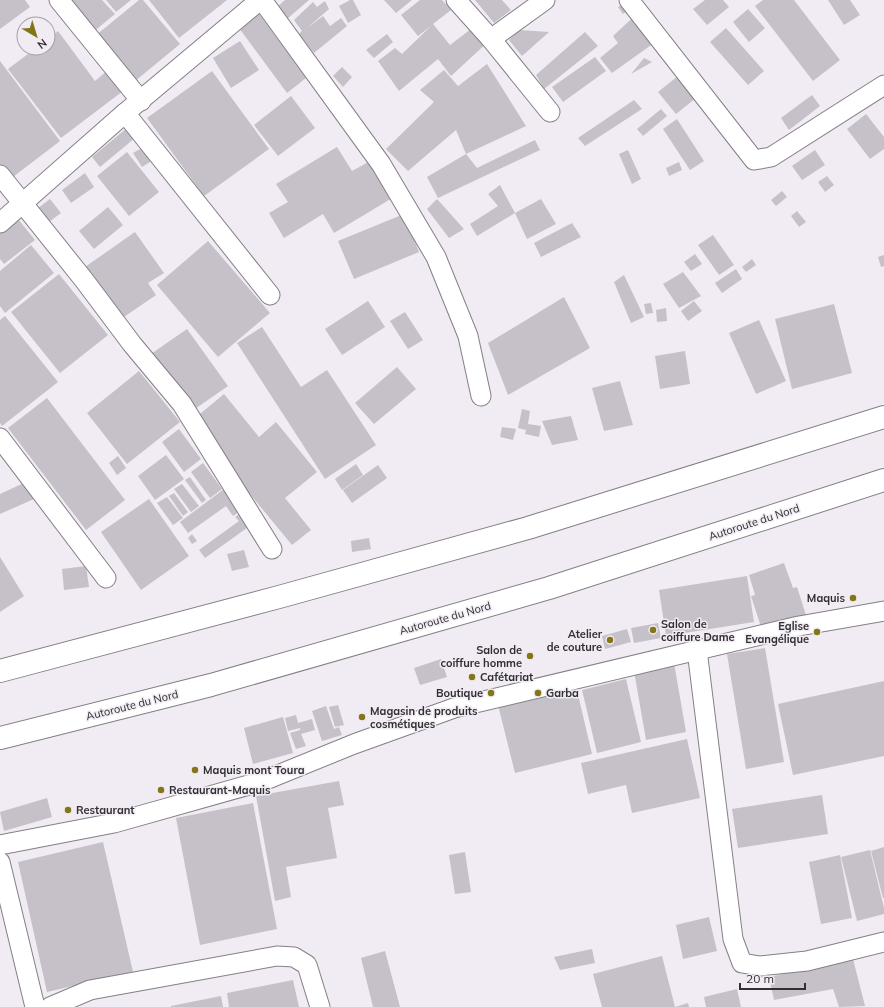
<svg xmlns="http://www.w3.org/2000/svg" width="884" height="1007" viewBox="0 0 884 1007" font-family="Mulish,sans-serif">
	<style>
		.building { fill: #c6c1c8 }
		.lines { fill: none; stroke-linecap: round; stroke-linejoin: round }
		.street-casing { stroke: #847f86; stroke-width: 21 }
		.highway-casing { stroke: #847f86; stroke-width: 24 }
		.street { stroke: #fff; stroke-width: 19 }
		.highway { stroke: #fff; stroke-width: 22 }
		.poi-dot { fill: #827619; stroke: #f1ebf3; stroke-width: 1.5 }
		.labels { text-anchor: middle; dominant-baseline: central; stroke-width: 3; stroke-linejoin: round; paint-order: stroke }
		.street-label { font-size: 11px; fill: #312f32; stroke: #f1ebf3 }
		.poi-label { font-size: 11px; font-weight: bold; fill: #312f32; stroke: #f1ebf3; text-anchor: start }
	</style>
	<rect width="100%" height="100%" fill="#f1ebf3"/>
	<g class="building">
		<path d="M0 0H25L30 7 0 29Z"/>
		<path d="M62 0H102L115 14 92 33Z"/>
		<path d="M106 0H131L116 12Z"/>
		<path d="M139 0H143L180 44 134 82 95 36Z"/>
		<path d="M149 0H227L179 38Z"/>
		<path d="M285 0H309L287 19 276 8Z"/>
		<path d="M350 0H353L361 15 348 23 339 6Z"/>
		<path d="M384 0H412L396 13Z"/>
		<path d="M420 0H442L451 10 433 24 450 45 471 29 489 41 451 76 438 59 399 91 378 61 395 48 402 54 431 26 418 36 401 15Z"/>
		<path d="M475 0H502L511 10 494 23Z"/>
		<path d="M628 0 636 4 623 14 618 7Z"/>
		<path d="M705 0H723L729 7 707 25 693 9Z"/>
		<path d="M763 0H794L840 60 813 81 755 6Z"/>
		<path d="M828 0H850L860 15 844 25Z"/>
		<path d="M325 1 329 9 307 28 323 16 330 26 341 18 347 26 314 53 299 34 302 31 294 20 313 2 317 7Z"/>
		<path d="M748 9 765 28 749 42 733 22Z"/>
		<path d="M641 10 661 38 612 73 600 58 618 43 613 36Z"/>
		<path d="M259 14 306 78 287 93 239 28Z"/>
		<path d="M726 28 764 71 748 85 710 42Z"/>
		<path d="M519 30 549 32 522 56 509 40Z"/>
		<path d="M58 31 95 81 107 71 123 91 61 138 8 69 36 48H48V39Z"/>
		<path d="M585 32 598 46 544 89 536 75Z"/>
		<path d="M387 34 393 42 374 58 366 50Z"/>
		<path d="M240 41 259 70 231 88 213 58Z"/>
		<path d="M595 57 606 71 563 102 552 87Z"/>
		<path d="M644 58 652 62 631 74Z"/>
		<path d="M0 61 60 141 9 180 0 168Z"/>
		<path d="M487 64 526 126 466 154 456 130 408 171 386 149 434 102 420 90 444 70 458 86Z"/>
		<path d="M342 67 352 77 343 87 333 76Z"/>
		<path d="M212 71 269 149 204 196 147 118Z"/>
		<path d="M683 72 701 94 676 114 658 92Z"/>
		<path d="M812 95 820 106 789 130 781 118Z"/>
		<path d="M291 96 315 128 278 156 254 125Z"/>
		<path d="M634 100 642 109 585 146 578 138Z"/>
		<path d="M661 109 667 116 643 136 637 129Z"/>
		<path d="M866 114 884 137V149L870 159 847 129Z"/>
		<path d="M677 119 704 161 690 170 663 129Z"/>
		<path d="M127 128 135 138 100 167 92 157Z"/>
		<path d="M535 140 540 150 438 198 427 177 466 154 477 168Z"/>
		<path d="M147 145 155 159 142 167 133 153Z"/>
		<path d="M337 147 352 171 372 160 394 197 334 233 323 214 284 238 269 213 288 202 276 184Z"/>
		<path d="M628 150 641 179 632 184 619 154Z"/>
		<path d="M815 150 825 165 802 180 792 166Z"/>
		<path d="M127 152 159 192 129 216 97 176Z"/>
		<path d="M679 162 682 170 669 176 666 168Z"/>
		<path d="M85 173 94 187 71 203 62 190Z"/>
		<path d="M827 176 834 185 825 192 818 182Z"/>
		<path d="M500 185 515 213 541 199 556 224 527 239 515 213 477 236 470 224 498 206 488 194Z"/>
		<path d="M782 191 787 197 776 206 771 200Z"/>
		<path d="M50 199 61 213 45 225 34 211Z"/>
		<path d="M437 199 464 229 449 238 427 209Z"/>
		<path d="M108 207 123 225 94 249 79 231Z"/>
		<path d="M797 211 806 222 799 227 791 216Z"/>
		<path d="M14 214 35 240 4 264 0 259V224Z"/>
		<path d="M404 214 419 252 354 279 338 241Z"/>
		<path d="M572 223 581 237 541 257 534 243Z"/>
		<path d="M135 232 164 273 148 283 156 295 121 319 85 267Z"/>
		<path d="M713 235 734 265 719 275 698 245Z"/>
		<path d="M208 241 270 313 218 357 157 285Z"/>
		<path d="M31 245 54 273 5 313 0 306V271Z"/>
		<path d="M695 254 702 264 691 271 684 262Z"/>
		<path d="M884 255V266L881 267 878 257Z"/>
		<path d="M752 259 756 265 746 272 742 267Z"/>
		<path d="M736 269 742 279 722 293 715 283Z"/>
		<path d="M683 272 701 296 679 308 663 284Z"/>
		<path d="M59 274 108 335 60 373 11 312Z"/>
		<path d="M624 275 644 317 631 323 614 282Z"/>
		<path d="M564 297 590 348 508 395 488 343Z"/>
		<path d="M368 301 385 327 342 355 325 329Z"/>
		<path d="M694 301 702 311 688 321 681 311Z"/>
		<path d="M651 303 653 313 646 314 644 304Z"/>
		<path d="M834 304 852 373 792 389 775 319Z"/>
		<path d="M666 308 667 321 657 322 656 310Z"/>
		<path d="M405 312 423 340 408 349 390 321Z"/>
		<path d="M5 316 58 382 2 426 0 423V320Z"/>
		<path d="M759 320 786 381 756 394 729 333Z"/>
		<path d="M262 327 301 387 327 370 376 445 325 479 237 343Z"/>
		<path d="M187 329 228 386 192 411 151 354Z"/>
		<path d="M685 351 690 384 660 389 655 356Z"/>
		<path d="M397 367 416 389 374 424 355 403Z"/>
		<path d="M139 371 180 422 127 464 87 413Z"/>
		<path d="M620 381 633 425 604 431 592 388Z"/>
		<path d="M224 394 259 437 276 422 317 472 285 498 311 530 292 545 212 448 195 418Z"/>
		<path d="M47 398 125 500 86 530 8 428Z"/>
		<path d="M522 409 530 411 528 424 541 426 539 437 525 434 526 430 518 428Z"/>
		<path d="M571 416 578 440 552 445 542 421Z"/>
		<path d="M502 427 516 429 513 440 500 437Z"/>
		<path d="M179 429 201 459 184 472 162 442Z"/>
		<path d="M166 455 184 479 155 500 138 476Z"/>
		<path d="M118 456 126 468 117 475 109 463Z"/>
		<path d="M203 463 222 489 210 498 191 472Z"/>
		<path d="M356 464 363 475 342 490 335 479Z"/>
		<path d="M378 465 387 478 352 503 343 490Z"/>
		<path d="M190 477 206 500 202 503 185 480Z"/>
		<path d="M26 482 34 499 0 514V494Z"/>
		<path d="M182 484 199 506 191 512 174 489Z"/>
		<path d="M224 489 242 510 233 516 226 506 188 533 180 522Z"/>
		<path d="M174 493 188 512 183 516 169 496Z"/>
		<path d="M167 497 183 518 173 525 157 503Z"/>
		<path d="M149 499 189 556 141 590 101 532Z"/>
		<path d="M242 512 251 525 205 558 199 550 239 521 235 517Z"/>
		<path d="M192 534 197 541 192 544 188 538Z"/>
		<path d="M369 538 371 549 352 552 351 541Z"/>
		<path d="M244 550 249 567 232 571 227 554Z"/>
		<path d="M0 557 24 596 0 612Z"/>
		<path d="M784 563 793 588 797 587 806 615 762 630 751 596 755 595 749 575Z"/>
		<path d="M86 566 89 587 64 590 62 569Z"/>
		<path d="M747 576 754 622 666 636 659 590Z"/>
		<path d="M658 623 661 638 634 643 631 628Z"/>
		<path d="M627 629 631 642 605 649 602 636Z"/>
		<path d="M765 648 784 762 746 769 727 654Z"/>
		<path d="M441 659 447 677 420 685 414 668Z"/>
		<path d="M674 663 686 732 646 740 634 671Z"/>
		<path d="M626 679 641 742 597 753 582 690Z"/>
		<path d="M884 681V756L793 775 778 704Z"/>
		<path d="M576 686 592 754 515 773 498 705Z"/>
		<path d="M338 705 344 725 335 727 329 707Z"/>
		<path d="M326 706 334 729 339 727 342 735 322 741 312 711Z"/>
		<path d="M296 715 298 723 312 719 315 730 301 734 306 746 296 749 290 733 300 730V728L288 731 285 718Z"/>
		<path d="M283 717 293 753 253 764 244 728Z"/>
		<path d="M687 739 700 798 632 813 626 785 588 794 581 763Z"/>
		<path d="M339 781 344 805 328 808 337 858 286 867 291 897 275 901 256 796Z"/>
		<path d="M822 795 828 834 738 848 732 809Z"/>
		<path d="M47 798 52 817 4 831 0 812Z"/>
		<path d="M253 803 277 929 200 945 176 818Z"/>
		<path d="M103 842 133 972 47 992 18 862Z"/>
		<path d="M884 847V898H883L871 851Z"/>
		<path d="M870 850 884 908V914L857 921 841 857Z"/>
		<path d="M465 852 471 892 455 894 449 855Z"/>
		<path d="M840 855 852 918 821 924 809 862Z"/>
		<path d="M709 917 717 951 683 959 676 925Z"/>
		<path d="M592 949 595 963 560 970 554 957Z"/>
		<path d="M385 951 400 1007H373L361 958Z"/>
		<path d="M662 956 675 1007 688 1003 689 1007H602L593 974Z"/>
		<path d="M853 959 865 1006 839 1007 833 989 774 1000 769 977Z"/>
		<path d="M293 980 299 1007H229L227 993Z"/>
		<path d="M737 989 741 1007H706L704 997Z"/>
		<path d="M221 996 223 1007H171V1006Z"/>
	</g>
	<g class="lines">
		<g class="street-casing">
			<g id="street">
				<path d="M59 0 141 101"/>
				<path d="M262 0 381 164 436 257 468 336 481 396"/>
				<path d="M456 0 491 39 550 112"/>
				<path d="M629 0 754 160 771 157 884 85"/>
				<path d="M491 39 545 0"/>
				<path d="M125 113 270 295"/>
				<path d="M0 175 84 280 132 344 182 404 272 549"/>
				<path d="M0 223 125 113 260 0"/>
				<path d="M0 438 106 578"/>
				<path d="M697 650 733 939 742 963 760 966 807 961 884 942"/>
				<path d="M0 845 114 823 263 781 354 744 454 708 799 626 884 611"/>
				<path d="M0 862 35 1007"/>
				<path d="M50 1007 90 990 277 956 294 957 307 965 320 1007"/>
			</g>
		</g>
		<g class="highway-casing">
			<g id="highway">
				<path d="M0 671 279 597 528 528 884 417"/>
				<path d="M0 738 211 685 549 588 884 480"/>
			</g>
		</g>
		<use href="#street" class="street"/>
		<use href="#highway" class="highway"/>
	</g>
	<g class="poi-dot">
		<circle cx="853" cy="598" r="4"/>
		<circle cx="653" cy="630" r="4"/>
		<circle cx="817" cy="632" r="4"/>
		<circle cx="610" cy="640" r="4"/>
		<circle cx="530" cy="656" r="4"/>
		<circle cx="472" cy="677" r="4"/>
		<circle cx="491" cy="693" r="4"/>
		<circle cx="538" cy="693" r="4"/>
		<circle cx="362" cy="717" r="4"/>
		<circle cx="195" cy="770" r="4"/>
		<circle cx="161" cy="790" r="4"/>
		<circle cx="68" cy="810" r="4"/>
	</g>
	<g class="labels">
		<g class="street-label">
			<text transform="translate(754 522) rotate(-18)">Autoroute du Nord</text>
			<text transform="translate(445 618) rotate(-16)">Autoroute du Nord</text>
			<text transform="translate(132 705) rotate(-14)">Autoroute du Nord</text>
		</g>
		<g class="poi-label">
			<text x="845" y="598" text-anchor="end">Maquis</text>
			<text x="661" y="624">Salon de<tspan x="661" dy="13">coiffure Dame</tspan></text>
			<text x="809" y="626" text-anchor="end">Eglise<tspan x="809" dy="13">Evangélique</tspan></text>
			<text x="602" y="634" text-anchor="end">Atelier<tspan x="602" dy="13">de couture</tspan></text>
			<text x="522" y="650" text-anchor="end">Salon de<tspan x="522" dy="13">coiffure homme</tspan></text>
			<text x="480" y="677">Cafétariat</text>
			<text x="483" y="693" text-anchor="end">Boutique</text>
			<text x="546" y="693">Garba</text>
			<text x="370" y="711">Magasin de produits<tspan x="370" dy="13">cosmétiques</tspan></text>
			<text x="203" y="770">Maquis mont Toura</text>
			<text x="169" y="790">Restaurant-Maquis</text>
			<text x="76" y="810">Restaurant</text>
		</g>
	</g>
	<g transform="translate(36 36) rotate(142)"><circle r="19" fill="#f1ebf3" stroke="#a4a0a6"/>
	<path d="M0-3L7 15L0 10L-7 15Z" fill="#827619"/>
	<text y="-6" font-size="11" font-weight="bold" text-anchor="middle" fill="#312f32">N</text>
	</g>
	<path d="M740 983v6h65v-6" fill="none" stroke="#312f32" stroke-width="2"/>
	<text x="746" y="983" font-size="12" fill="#312f32" stroke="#f1ebf3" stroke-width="3" paint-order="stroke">20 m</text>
</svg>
